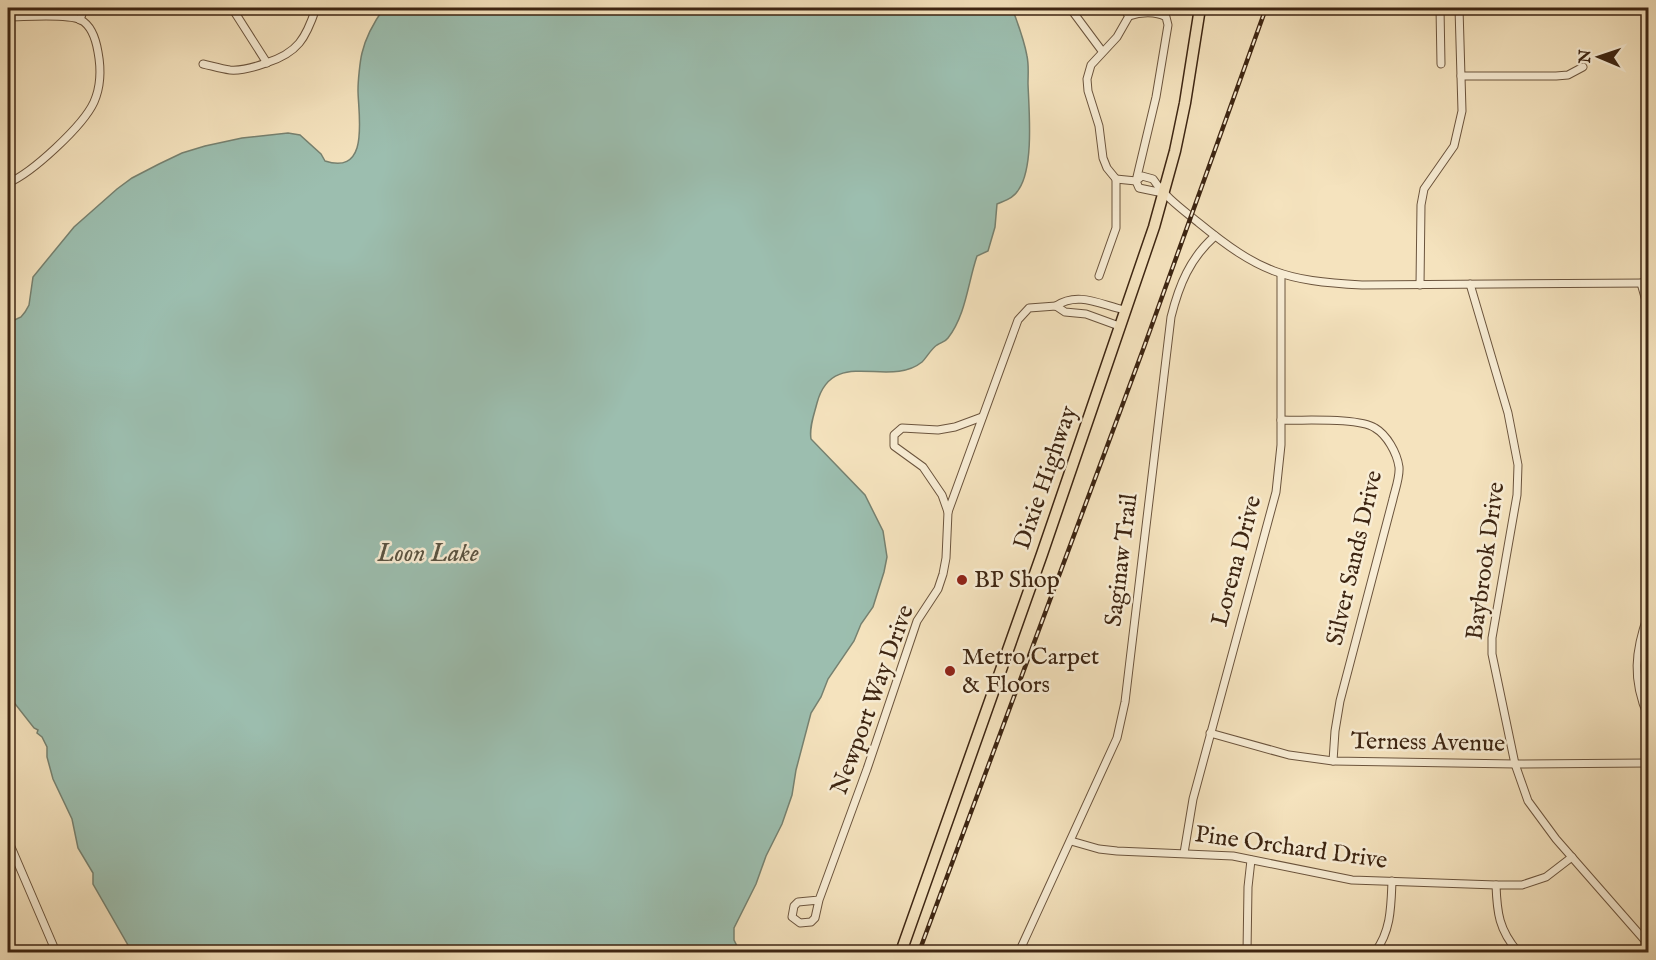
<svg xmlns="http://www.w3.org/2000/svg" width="1656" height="960" viewBox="0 0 1656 960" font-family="'IM FELL English',serif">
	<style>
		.water { fill: #9cbeaf; stroke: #768170; stroke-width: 1.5 }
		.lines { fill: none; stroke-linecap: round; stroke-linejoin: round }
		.street-casing { stroke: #6b543d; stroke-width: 9 }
		.primary-casing { stroke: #3d2512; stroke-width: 13 }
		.street { stroke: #f8edd5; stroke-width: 7 }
		.primary { stroke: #f5e3be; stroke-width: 10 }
		.rail-casing { stroke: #3d2512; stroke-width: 4.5 }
		.rail { stroke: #f8edd5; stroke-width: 2; stroke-dasharray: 7; stroke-linecap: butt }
		.poi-dot { fill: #8f2418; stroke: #f8edd5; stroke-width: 2 }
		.labels { text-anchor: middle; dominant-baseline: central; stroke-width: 5; stroke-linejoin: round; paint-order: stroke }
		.street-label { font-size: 24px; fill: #3d2512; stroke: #f8edd5 }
		.poi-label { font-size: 24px; fill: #3d2512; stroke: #f8edd5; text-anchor: start }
		.water-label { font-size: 26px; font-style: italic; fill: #5a5341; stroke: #f8edd5 }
	</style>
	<rect width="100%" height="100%" fill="#f5e3be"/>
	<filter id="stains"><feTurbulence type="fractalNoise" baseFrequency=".00333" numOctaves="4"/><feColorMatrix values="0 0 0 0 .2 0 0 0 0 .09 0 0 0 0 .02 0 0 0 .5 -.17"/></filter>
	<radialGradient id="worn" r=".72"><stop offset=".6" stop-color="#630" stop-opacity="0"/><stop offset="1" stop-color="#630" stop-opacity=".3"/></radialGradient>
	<path class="water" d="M384 8H1012C1018 24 1024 39 1027 56 1029 66 1028 74 1028 84 1029 111 1034 166 1019 189 1014 198 1006 200 997 204L995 227 988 251 977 256C968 282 966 315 948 338 945 342 942 342 937 345 931 349 927 357 922 362 889 389 832 346 817 403 814 415 809 427 811 439L865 495 883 531 887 557 884 572 873 607 861 624 854 641 828 679 821 697 811 713 796 770 792 795 782 824 766 856 756 884 734 928V940L740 952H132L93 884V873L78 848 72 819 53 779 47 757V747L42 737 37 733 38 730 34 728 12 700 8 689V323L21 317 25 312 29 305 33 277 74 227 117 189 132 178 159 164 182 153 205 146 242 138 288 133 300 135 321 154 325 161C371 176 358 114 358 90 358 81 360 61 362 53 366 36 374 22 384 8Z"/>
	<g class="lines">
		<g class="street-casing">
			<g id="street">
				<path d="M232 8 267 63"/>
				<path d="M1070 8 1102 51"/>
				<path d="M1123 8 1129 16"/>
				<path d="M1440 8 1441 64"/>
				<path d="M8 17C25 17 67 13 81 20 92 26 96 40 98 52 101 68 101 86 94 102 83 126 32 173 8 183"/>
				<path d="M80 20 84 8"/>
				<path d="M203 64C212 66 221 69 230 70 242 71 255 67 266 63 298 53 306 38 316 8"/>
				<path d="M1461 76H1556L1568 75 1583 67"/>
				<path d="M1116 179 1136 181 1156 97 1168 25 1166 17C1156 11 1140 12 1129 16"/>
				<path d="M1163 193 1139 188 1136 181 1142 176 1153 179C1165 197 1182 209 1199 223 1259 272 1284 281 1362 285L1648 283"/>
				<path d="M1099 276 1116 228V179L1107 168 1103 158 1099 126 1088 91 1087 79 1091 65 1117 37 1129 16"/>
				<path d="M1641 283 1648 308"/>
				<path d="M1470 284 1508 413 1518 465 1517 495 1492 638V654L1515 764 1528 801 1556 839 1648 944"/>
				<path d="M1420 285 1421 205 1424 189 1454 146 1462 111 1459 8"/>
				<path d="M1056 306C1078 291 1101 305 1125 310"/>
				<path d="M1281 420C1303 421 1358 417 1375 428 1387 435 1397 453 1399 467 1400 477 1395 490 1393 499L1340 701 1335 731 1333 761"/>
				<path d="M948 512 942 495 923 467 894 446V435L902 428 938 430 955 427 982 417"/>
				<path d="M1648 615C1635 651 1632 680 1648 716"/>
				<path d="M1210 733 1289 755 1333 761 1515 764 1648 763"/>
				<path d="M8 840 56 952"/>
				<path d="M1071 841 1099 849 1117 851 1233 856 1352 880 1496 885H1522L1546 877 1572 857"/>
				<path d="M1184 853 1193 799 1276 492 1281 445V274"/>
				<path d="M1496 885C1497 913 1499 930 1518 952"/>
				<path d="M819 900 815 918 811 922 800 923 792 917 794 906 798 902 819 900 867 769 917 621 938 589 943 574 946 558 948 512 1018 320 1029 308 1056 306 1065 312 1086 314 1119 326"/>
				<path d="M1019 952 1117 738 1125 702 1171 317C1179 285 1190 258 1215 236"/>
				<path d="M1247 952 1248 887 1251 860"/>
				<path d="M1375 952C1391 931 1391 907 1392 881"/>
			</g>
		</g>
		<g class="primary-casing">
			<path id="primary" d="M901 952 1042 554 1154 227 1175 151 1185 103 1200 8"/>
		</g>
		<use href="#street" class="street"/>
		<use href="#primary" class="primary"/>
		<g class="rail-casing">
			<path id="rail" d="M919 952 1144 347 1266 8"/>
		</g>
		<use href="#rail" class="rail"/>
	</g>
	<g class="poi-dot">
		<circle cx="962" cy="580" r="6"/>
		<circle cx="950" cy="671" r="6"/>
	</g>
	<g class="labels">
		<g class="street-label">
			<text transform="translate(1046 478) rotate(-71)">Dixie Highway</text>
			<text transform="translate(1355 558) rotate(-77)">Silver Sands Drive</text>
			<text transform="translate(1122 560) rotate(-83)">Saginaw Trail</text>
			<text transform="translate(1237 561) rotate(-75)">Lorena Drive</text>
			<text transform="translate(1486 561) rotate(-82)">Baybrook Drive</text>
			<text transform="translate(873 700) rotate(-70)">Newport Way Drive</text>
			<text transform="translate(1428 743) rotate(1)">Terness Avenue</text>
			<text transform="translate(1291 848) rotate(8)">Pine Orchard Drive</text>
		</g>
		<g class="poi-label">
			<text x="974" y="580">BP Shop</text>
			<text x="962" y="657">Metro Carpet<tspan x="962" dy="28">&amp; Floors</tspan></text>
		</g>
		<g class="water-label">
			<text x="428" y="553">Loon Lake</text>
		</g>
	</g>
	<rect width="1656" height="960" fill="none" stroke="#f5e3be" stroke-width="30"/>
	<rect x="9" y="9" width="1638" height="942" fill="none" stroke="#3d2512" stroke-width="3"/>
	<rect x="15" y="15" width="1626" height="930" fill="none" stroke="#3d2512" stroke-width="1.5"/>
	<g transform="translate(1599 57) rotate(272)" stroke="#f8edd5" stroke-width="4.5" paint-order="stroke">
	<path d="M0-4.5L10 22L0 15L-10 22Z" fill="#3d2512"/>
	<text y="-9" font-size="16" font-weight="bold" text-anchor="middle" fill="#3d2512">N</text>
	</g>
	<rect width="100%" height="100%" filter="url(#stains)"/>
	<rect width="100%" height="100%" fill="url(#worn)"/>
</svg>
